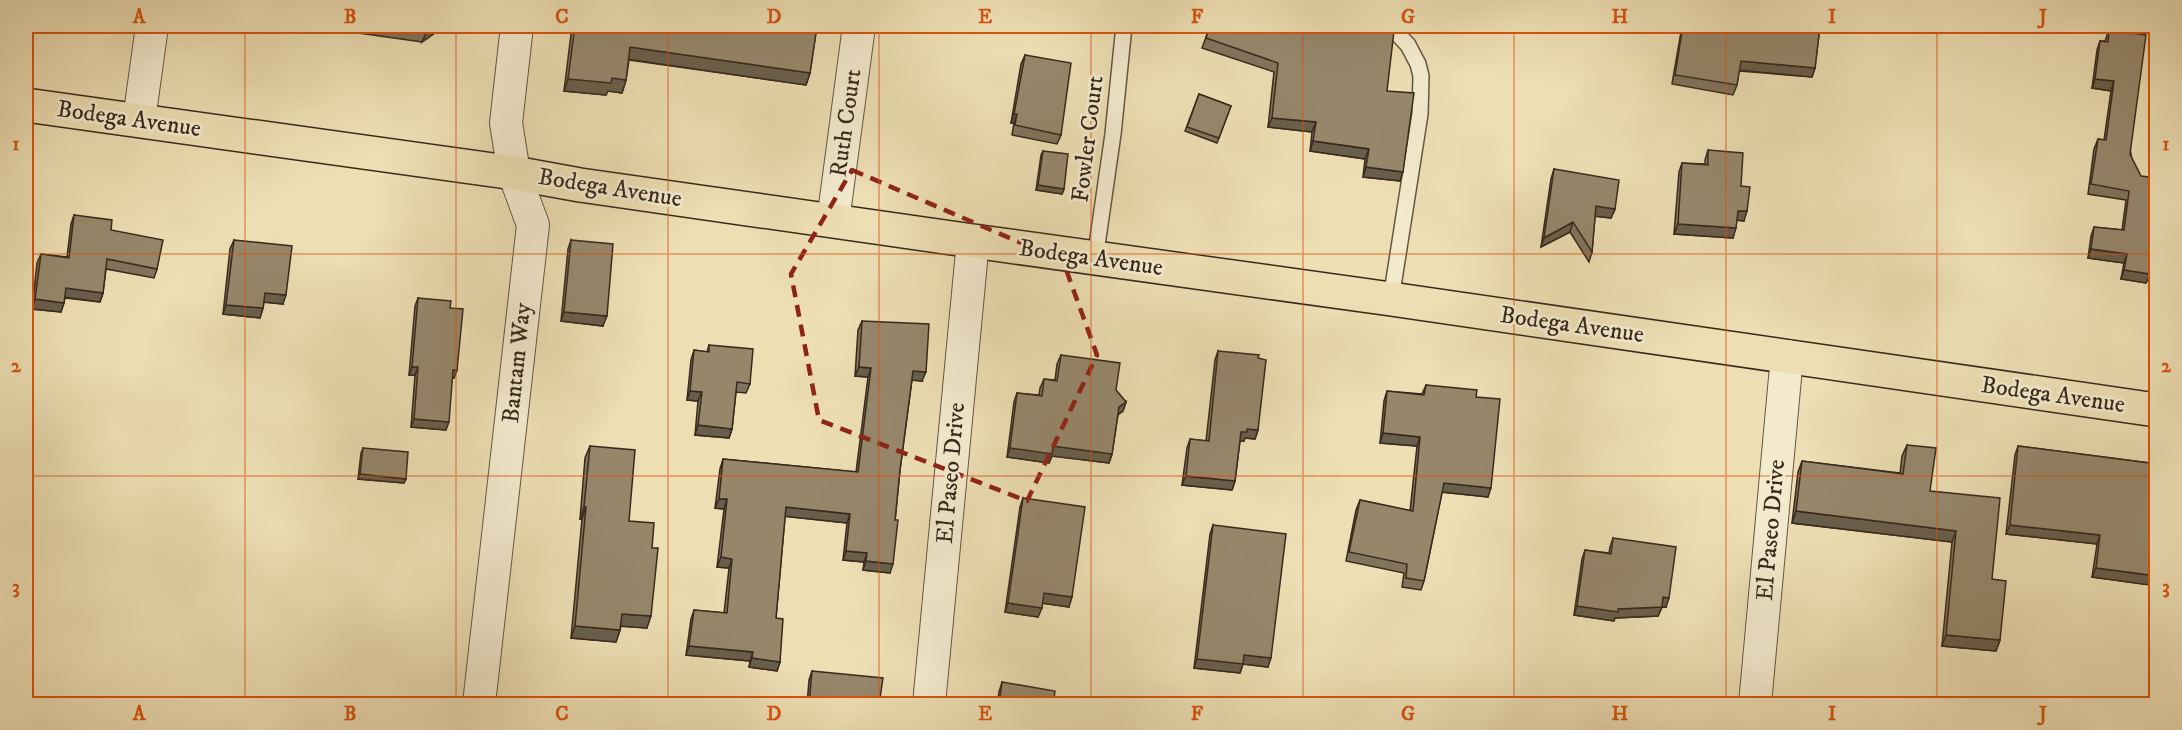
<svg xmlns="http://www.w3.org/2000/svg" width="2182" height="730" viewBox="0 0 2182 730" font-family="'IM FELL DW Pica',serif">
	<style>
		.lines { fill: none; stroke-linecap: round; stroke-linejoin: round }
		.lane-casing { stroke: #655642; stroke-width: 18 }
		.street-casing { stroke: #655642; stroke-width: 34 }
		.primary-casing { stroke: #38291d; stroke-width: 36 }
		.lane { stroke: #f3eace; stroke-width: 15 }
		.street { stroke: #f3eace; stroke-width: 32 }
		.primary { stroke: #eddeb3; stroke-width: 33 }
		.wall { fill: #81745c; stroke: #38291d; stroke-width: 1.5 }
		.shaded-wall { fill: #695e4b; stroke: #38291d; stroke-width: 1.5 }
		.building { fill: #96876b; stroke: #38291d; stroke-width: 1.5 }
		.marked { fill: none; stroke: #8f2418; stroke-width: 4.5; stroke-dasharray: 12 8; stroke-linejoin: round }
		.grid { fill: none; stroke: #d6540e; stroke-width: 1.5; stroke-opacity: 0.55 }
		.labels { text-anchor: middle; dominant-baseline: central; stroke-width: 5; stroke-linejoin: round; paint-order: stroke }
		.street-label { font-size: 24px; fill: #38291d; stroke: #f3eace }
		.neatline { fill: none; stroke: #d6540e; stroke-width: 2 }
		.grid-label { font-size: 20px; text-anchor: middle; font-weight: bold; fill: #d6540e }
	</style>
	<rect width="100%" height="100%" fill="#eddeb3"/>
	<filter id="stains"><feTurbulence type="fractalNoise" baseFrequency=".00333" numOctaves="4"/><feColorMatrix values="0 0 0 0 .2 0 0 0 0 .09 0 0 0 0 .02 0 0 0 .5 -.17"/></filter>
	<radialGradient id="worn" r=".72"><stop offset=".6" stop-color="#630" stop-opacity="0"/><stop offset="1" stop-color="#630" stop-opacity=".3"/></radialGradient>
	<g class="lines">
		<g class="lane-casing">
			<g id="lane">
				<path d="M1095 259 1113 134 1124 26"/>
				<path d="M1391 299 1420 114 1421 76 1418 64 1408 45 1393 29"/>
			</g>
		</g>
		<g class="street-casing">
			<g id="street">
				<path d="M139 120 152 26"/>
				<path d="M833 221 859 26"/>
				<path d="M479 704 533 225 514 173 506 123 517 26"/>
				<path d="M929 704 973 241"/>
				<path d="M1755 704 1787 356"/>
			</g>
		</g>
		<g class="primary-casing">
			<path id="primary" d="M26 105 514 173 580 185 973 241 1391 299 2156 410"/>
		</g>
		<use href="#lane" class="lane"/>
		<use href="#street" class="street"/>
		<use href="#primary" class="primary"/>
	</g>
	<g class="wall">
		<path d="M360 26H441L439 30 422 42 359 33Z"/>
		<path d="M572 26H817L810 73 806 85 629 60 626 80 622 93 608 91 606 95 564 91Z"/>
		<path d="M1210 26 1387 91 1400 181 1363 177 1365 159 1310 151 1312 132 1268 127 1274 72 1202 48Z"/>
		<path d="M1682 26H1726L1769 33 1770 26H1820L1815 68 1812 77 1739 71 1737 85 1733 95 1672 84Z"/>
		<path d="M2109 30 2151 267 2150 274 2146 283 2121 279 2124 263 2088 258 2091 236 2094 227 2122 230 2126 200 2088 194 2094 149 2098 139 2104 140 2111 91 2092 88 2097 50 2100 41H2105Z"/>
		<path d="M1025 55 1061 135 1057 144 1012 135 1014 123H1011L1021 64Z"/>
		<path d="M1199 94 1231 106 1217 143 1185 131Z"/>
		<path d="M1708 150 1741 186 1744 221 1737 220 1733 238 1674 234 1679 172 1682 163 1705 164V160Z"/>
		<path d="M1043 151 1064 189 1062 194 1036 190 1041 155Z"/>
		<path d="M1554 169 1615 209 1611 218 1595 216 1592 252 1589 262 1570 232 1541 247 1551 179Z"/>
		<path d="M74 215 111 230 157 269 154 278 106 269 103 293 100 302 65 298 61 312 32 309 37 263 41 254 67 257 71 224Z"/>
		<path d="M234 240 283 304 264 302 263 308 260 318 223 314 230 249Z"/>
		<path d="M571 240 603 326 561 321 568 249Z"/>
		<path d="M418 298 450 308 457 370 454 378H452L446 430 411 427 415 375H409L415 306Z"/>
		<path d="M862 321 922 381 912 380 900 470 890 573 863 570 864 562 843 560 847 523 785 516 776 618 780 662 777 671 749 667 750 661 686 655 691 619 694 610 724 613 729 568 717 567 724 509 715 508 720 469 723 459 856 472 868 377 855 376 858 330Z"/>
		<path d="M709 345 750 384 746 393 736 392 732 429 729 438 695 435 698 401 687 400 691 360 694 350 707 352Z"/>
		<path d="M1218 351 1258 430 1255 439 1245 438 1244 441H1240L1235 481 1232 490 1182 485 1187 448 1190 439 1206 441 1215 360Z"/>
		<path d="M1061 355 1116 390 1126 402 1123 411 1118 415 1112 454 1109 463 1052 456 1049 463 1007 457 1014 402 1017 393 1039 395 1040 388 1044 379 1055 380 1057 364Z"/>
		<path d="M1426 385 1476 397 1488 497 1442 492 1424 581 1421 590 1402 587 1404 573 1346 561 1356 510 1360 500 1410 511 1417 446 1380 443 1384 401 1387 391 1422 394Z"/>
		<path d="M1907 445 1930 491 1992 579 2000 640 1996 651 1942 646 1952 542 1792 523 1798 472 1802 461 1900 473 1902 456Z"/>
		<path d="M590 446 629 521 652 548 647 628 621 626 620 630 616 642 571 638 582 519H580L585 458Z"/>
		<path d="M2018 446 2157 464V586L2092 577 2097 544 2006 534 2015 455Z"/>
		<path d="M363 448 406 479 404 483 358 479 361 453Z"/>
		<path d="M1023 498 1069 607 1042 603 1038 617 1005 612 1020 507Z"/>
		<path d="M1213 525 1268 667 1243 664 1240 673 1194 668 1210 534Z"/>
		<path d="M1613 538 1666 607H1662L1658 616 1615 618 1614 621 1574 615 1582 559 1585 550 1609 553 1610 547Z"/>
		<path d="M812 671 879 705H807L809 680Z"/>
		<path d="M1002 682 1053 705H997L999 692Z"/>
	</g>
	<g class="shaded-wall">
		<path d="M437 26H441L439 30 422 42 426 33Z"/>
		<path d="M630 47 810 73 806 85 626 59Z"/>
		<path d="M1741 61 1815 68 1812 77 1738 70Z"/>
		<path d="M612 78 626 80 622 93 608 91 606 95 564 91 568 79Z"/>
		<path d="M2095 79 2114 81 2111 91 2092 88Z"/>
		<path d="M1014 114H1017L1014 123H1011Z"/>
		<path d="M1272 118 1316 122 1312 132 1268 127Z"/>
		<path d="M1313 141 1369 149 1365 159 1310 151Z"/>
		<path d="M1366 167 1403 172 1400 181 1363 177Z"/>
		<path d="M1038 185 1064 189 1062 194 1036 190Z"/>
		<path d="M1596 206 1615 209 1611 218 1593 216Z"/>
		<path d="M1738 211H1747L1744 221 1735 220Z"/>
		<path d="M1573 222 1570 232 1541 247 1544 238Z"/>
		<path d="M1678 224 1736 228 1733 238 1674 234Z"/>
		<path d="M2091 249 2127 254 2124 263 2088 258Z"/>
		<path d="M2152 258H2157V268L2149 267Z"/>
		<path d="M2124 270 2150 274 2146 283 2121 279Z"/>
		<path d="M66 288 103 293 100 302 62 297Z"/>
		<path d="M265 293 286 295 283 304 262 302Z"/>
		<path d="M35 299 64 303 61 312 32 309Z"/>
		<path d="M226 305 263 308 260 318 223 314Z"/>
		<path d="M564 312 607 316 603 326 561 321Z"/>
		<path d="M412 367H418L415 375H409Z"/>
		<path d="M859 367 871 368 868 377 855 376Z"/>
		<path d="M453 370H457L454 378H450Z"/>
		<path d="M913 371 926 372 922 381 910 380Z"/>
		<path d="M690 391 702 392 698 401 687 400Z"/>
		<path d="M1126 402 1123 411 1115 416 1119 407Z"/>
		<path d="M414 419 449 422 446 430 411 427Z"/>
		<path d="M698 425 732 429 729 438 695 435Z"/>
		<path d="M1247 429 1258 430 1255 439 1245 438 1244 441H1238L1241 432Z"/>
		<path d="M1383 433 1420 437 1417 446 1380 443Z"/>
		<path d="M1053 446 1112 454 1109 463 1052 456 1049 463 1007 457 1010 448Z"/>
		<path d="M360 474 406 479 404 483 358 479Z"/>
		<path d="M1186 476 1235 481 1232 490 1182 485Z"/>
		<path d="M1444 483 1491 488 1488 497 1441 492Z"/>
		<path d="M719 499H727L724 509 715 508Z"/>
		<path d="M584 507H586L582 519H580Z"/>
		<path d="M786 507 850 514 847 523 782 516Z"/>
		<path d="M1796 511 1956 531 1952 542 1792 523Z"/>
		<path d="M2010 525 2100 535 2097 544 2006 534Z"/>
		<path d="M846 551 867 553 864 562 843 560Z"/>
		<path d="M721 557 732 559 729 568 717 567Z"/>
		<path d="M866 561 893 564 890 573 863 570Z"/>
		<path d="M2096 568 2157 576V586L2092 577Z"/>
		<path d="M1044 593 1072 597 1069 607 1040 603Z"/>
		<path d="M1663 597 1669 598 1666 607H1660Z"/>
		<path d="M1008 603 1042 608 1038 617 1005 612Z"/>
		<path d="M1577 606 1618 609 1662 607 1658 616 1615 618 1614 621 1574 615Z"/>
		<path d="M622 614 651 616 647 628 618 626Z"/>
		<path d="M575 626 620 630 616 642 571 638Z"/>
		<path d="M1946 635 2000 640 1996 651 1942 646Z"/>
		<path d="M689 646 753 652 750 661 686 655Z"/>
		<path d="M1244 655 1271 658 1268 667 1243 664 1240 673 1194 668 1197 659Z"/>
		<path d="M752 658 780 662 777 671 749 667Z"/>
	</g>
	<g class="building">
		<path d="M374 26H437L426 33Z"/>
		<path d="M575 26H817L810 73 630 47 626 80 612 78 611 83 568 79Z"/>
		<path d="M1210 26H1390L1394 31 1387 91 1414 93 1403 172 1366 167 1369 149 1313 141 1316 122 1272 118 1278 63 1206 38Z"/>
		<path d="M1683 26H1726L1772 33 1773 26H1820L1815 68 1741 61 1737 85 1675 75Z"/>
		<path d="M2109 30 2146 35 2130 154 2141 176 2157 178V258H2152L2150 274 2124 270 2127 254 2091 249 2094 227 2124 230 2129 191 2091 184 2098 139 2106 140 2114 81 2095 79 2100 41 2108 42Z"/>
		<path d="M1025 55 1071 63 1061 135 1015 125 1017 114H1014Z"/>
		<path d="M1199 94 1231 106 1219 138 1187 127Z"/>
		<path d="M1708 150 1743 153 1741 186 1750 187 1747 211H1738L1736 228 1678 224 1682 163 1708 165Z"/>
		<path d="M1043 151 1068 154 1064 189 1038 185Z"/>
		<path d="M1554 169 1619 180 1615 209 1596 206 1592 252 1573 222 1544 238Z"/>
		<path d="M74 215 112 220 111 230 163 240 157 269 107 259 103 293 66 288 64 303 35 299 41 254 69 258Z"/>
		<path d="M234 240 292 246 286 295 265 293 263 308 226 305Z"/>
		<path d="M571 240 613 244 607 316 564 312Z"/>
		<path d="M418 298 451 301 450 308 463 309 457 370H453L449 422 414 419 418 367H412Z"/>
		<path d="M862 321 929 324 926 372 913 371 900 470 895 520H898L893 564 866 561 867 553 846 551 850 514 786 507 776 618 783 619 780 662 752 658 753 652 689 646 694 610 727 613 732 559 721 557 727 499H719L723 459 858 472 871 368 859 367Z"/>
		<path d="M709 345 753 349 750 384 737 382 732 429 698 425 702 392 690 391 694 350 709 352Z"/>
		<path d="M1218 351 1259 355 1258 358 1266 360 1258 430 1247 429V432H1241L1235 481 1186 476 1190 439 1209 441Z"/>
		<path d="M1061 355 1120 363 1116 390 1126 402 1119 407 1112 454 1053 446 1052 454 1010 448 1017 393 1042 396 1044 379 1057 381Z"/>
		<path d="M1426 385 1477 390 1476 397 1500 399 1491 488 1444 483 1424 581 1406 578 1407 564 1349 552 1360 500 1413 511 1420 437 1383 433 1387 391 1424 395Z"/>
		<path d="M1907 445 1936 448 1930 491 2000 498 1992 579 2006 581 2000 640 1946 635 1956 531 1796 511 1802 461 1903 474Z"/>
		<path d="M590 446 635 450 629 521 654 523 652 548H658L651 616 622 614 620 630 575 626 586 507H584Z"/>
		<path d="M2018 446 2157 464V576L2096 568 2100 535 2010 525Z"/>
		<path d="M363 448 408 452 406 479 360 474Z"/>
		<path d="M1023 498 1085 507 1072 597 1044 593 1042 608 1008 603Z"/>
		<path d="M1213 525 1286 534 1271 658 1244 655 1243 664 1197 659Z"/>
		<path d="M1613 538 1676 547 1669 598 1663 597 1662 607 1618 609V612L1577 606 1585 550 1611 554Z"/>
		<path d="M812 671 883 678 879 705H809Z"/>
		<path d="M1002 682 1055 691 1053 705H999Z"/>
	</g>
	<path class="marked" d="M852 170 1063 261 1097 355 1027 501 819 420 791 274Z"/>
	<path class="grid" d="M245 26V704M456 26V704M668 26V704M879 26V704M1091 26V704M1303 26V704M1514 26V704M1726 26V704M1937 26V704M26 254H2156M26 476H2156"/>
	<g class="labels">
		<g class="street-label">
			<text transform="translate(129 119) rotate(8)">Bodega Avenue</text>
			<text transform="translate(846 123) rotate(-82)">Ruth Court</text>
			<text transform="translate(1088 139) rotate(-83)">Fowler Court</text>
			<text transform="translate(610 188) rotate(9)">Bodega Avenue</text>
			<text transform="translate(1091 258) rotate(8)">Bodega Avenue</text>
			<text transform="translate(1572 325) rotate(8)">Bodega Avenue</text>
			<text transform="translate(517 363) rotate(-84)">Bantam Way</text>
			<text transform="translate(2053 395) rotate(8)">Bodega Avenue</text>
			<text transform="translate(951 473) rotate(-85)">El Paseo Drive</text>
			<text transform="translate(1771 530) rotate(-85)">El Paseo Drive</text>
		</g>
	</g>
	<rect width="2182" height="730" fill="none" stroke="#eddeb3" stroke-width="66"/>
	<rect x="33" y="33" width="2116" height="664" class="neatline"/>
	<g class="grid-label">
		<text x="139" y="23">A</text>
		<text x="350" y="23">B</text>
		<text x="562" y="23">C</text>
		<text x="774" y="23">D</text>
		<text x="985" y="23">E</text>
		<text x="1197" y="23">F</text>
		<text x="1408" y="23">G</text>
		<text x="1620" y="23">H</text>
		<text x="1832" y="23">I</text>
		<text x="2043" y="23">J</text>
		<text x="16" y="150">1</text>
		<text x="2166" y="150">1</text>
		<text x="16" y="372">2</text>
		<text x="2166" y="372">2</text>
		<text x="16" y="593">3</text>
		<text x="2166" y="593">3</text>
		<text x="139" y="720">A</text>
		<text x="350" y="720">B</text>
		<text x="562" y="720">C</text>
		<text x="774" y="720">D</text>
		<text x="985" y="720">E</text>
		<text x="1197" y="720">F</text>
		<text x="1408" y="720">G</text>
		<text x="1620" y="720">H</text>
		<text x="1832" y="720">I</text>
		<text x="2043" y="720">J</text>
	</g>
	<rect width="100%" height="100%" filter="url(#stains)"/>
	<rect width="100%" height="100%" fill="url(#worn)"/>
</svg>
